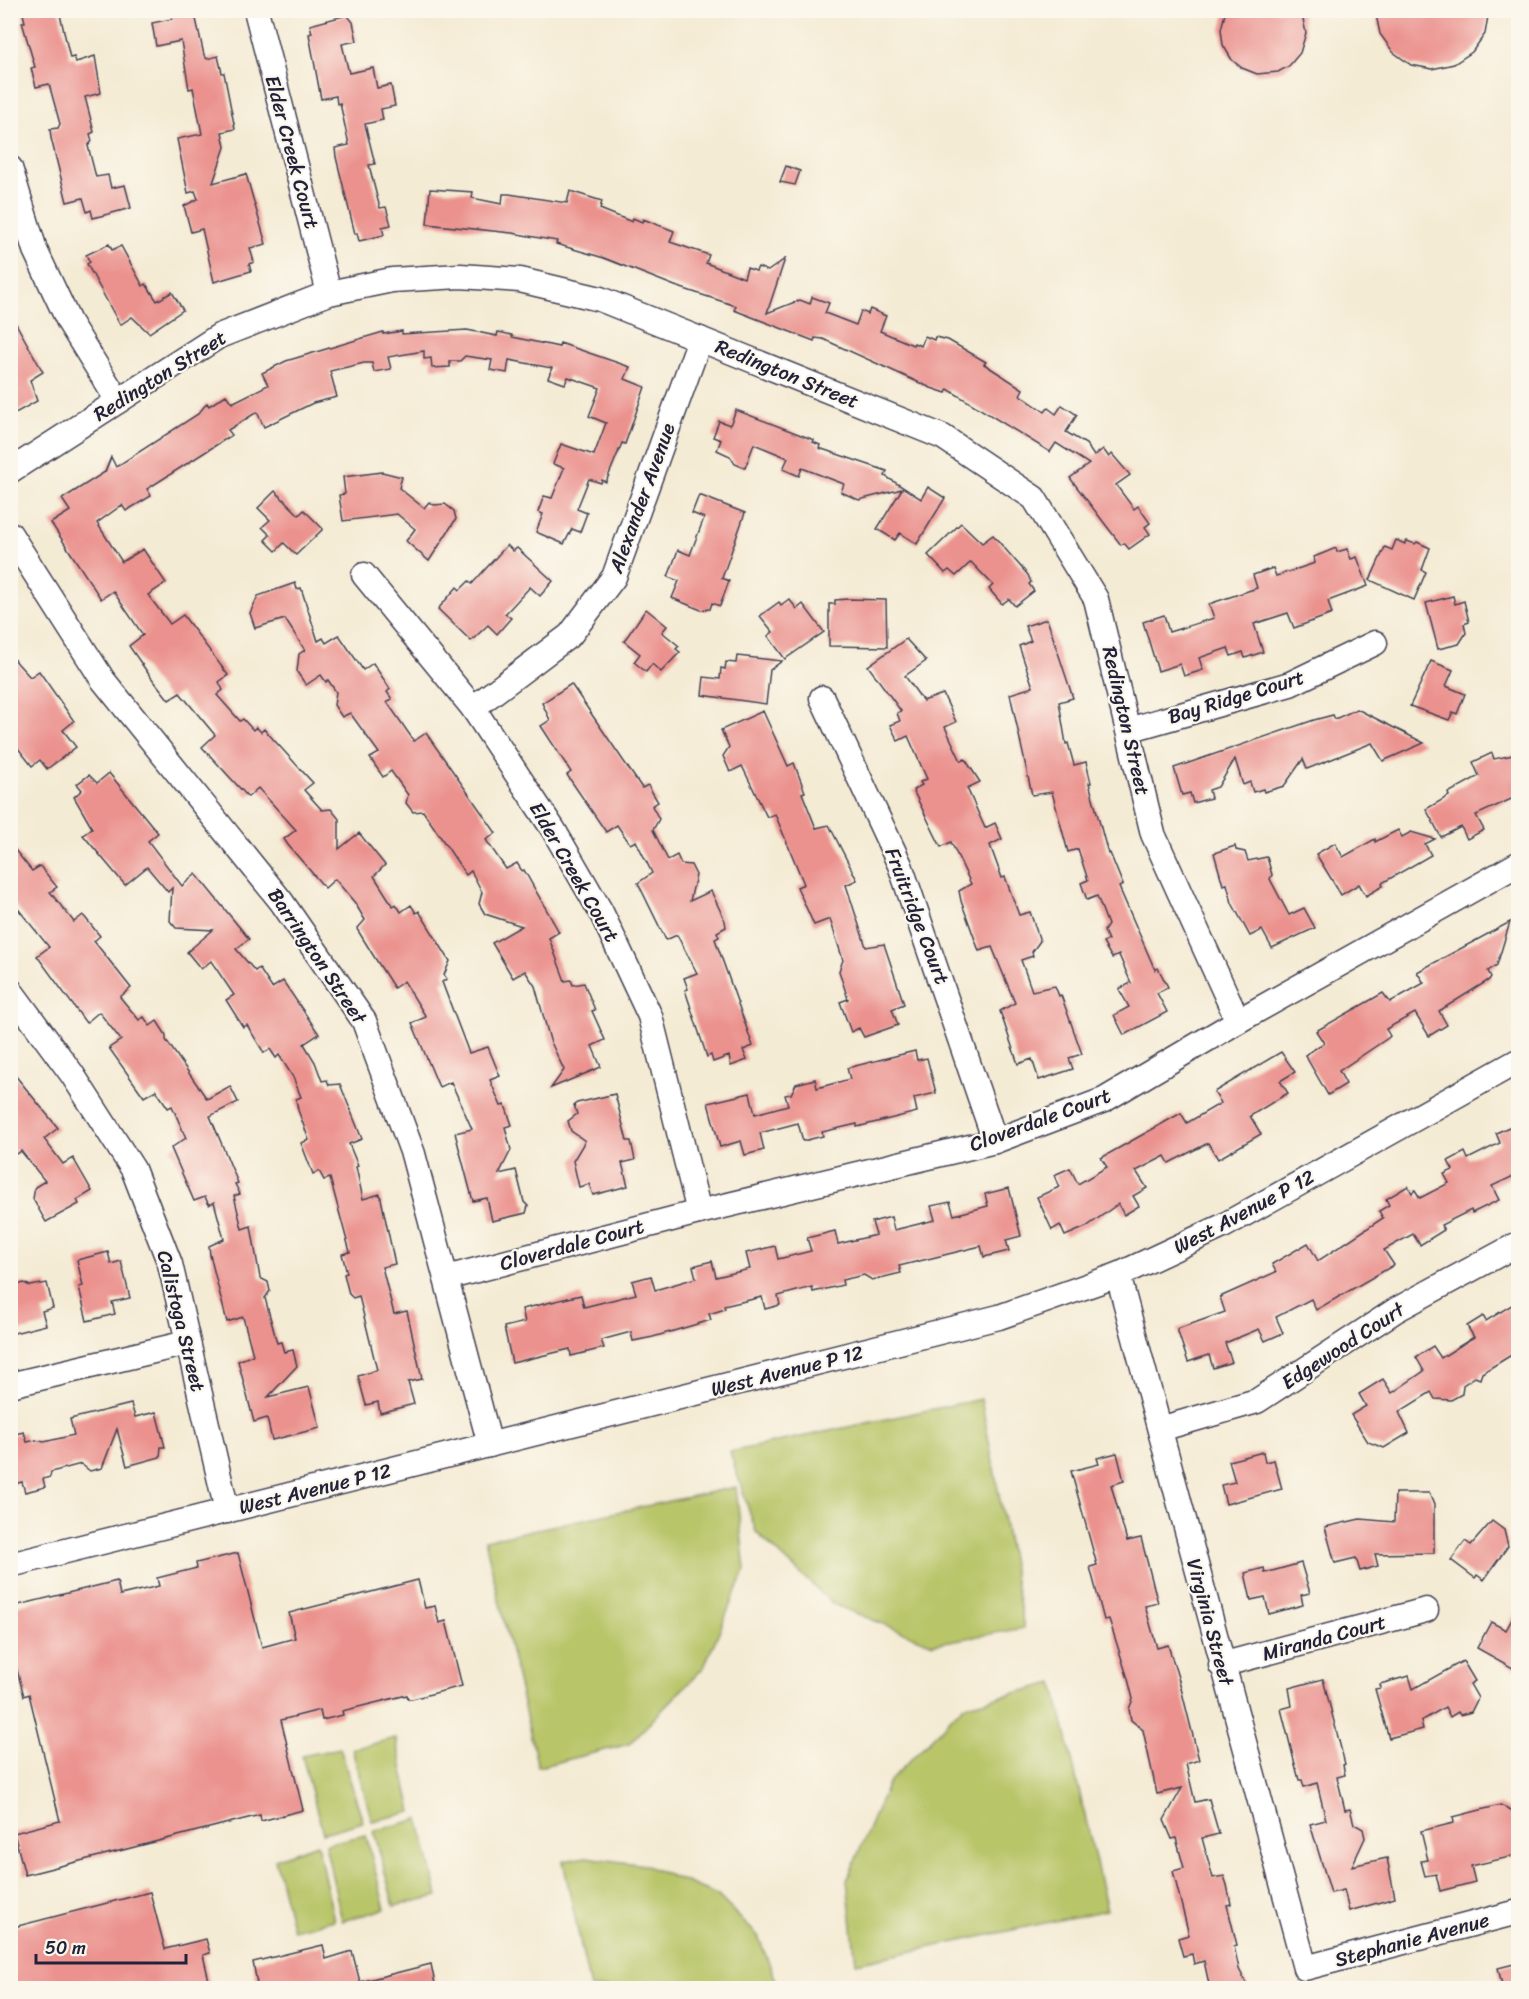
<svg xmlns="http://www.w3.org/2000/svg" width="1529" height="1999" viewBox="0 0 1529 1999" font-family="Sriracha,sans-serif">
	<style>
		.green { fill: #b8c567; stroke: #6d7451; stroke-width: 1.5 }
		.building { fill: #eb928e }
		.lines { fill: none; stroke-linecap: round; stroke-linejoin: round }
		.street-casing { stroke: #424052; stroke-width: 27 }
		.street { stroke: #fff; stroke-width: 24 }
		.labels { text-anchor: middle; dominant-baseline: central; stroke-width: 4.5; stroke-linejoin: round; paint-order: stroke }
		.street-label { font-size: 20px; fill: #22223b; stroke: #fbf7ec }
	</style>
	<rect width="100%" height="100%" fill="#fbf7ec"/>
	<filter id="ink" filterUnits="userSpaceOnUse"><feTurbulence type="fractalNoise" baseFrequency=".0167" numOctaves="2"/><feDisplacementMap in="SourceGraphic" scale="12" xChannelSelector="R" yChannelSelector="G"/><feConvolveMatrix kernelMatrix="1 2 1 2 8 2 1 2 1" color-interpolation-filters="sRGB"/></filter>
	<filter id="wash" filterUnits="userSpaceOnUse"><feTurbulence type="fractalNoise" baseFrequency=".008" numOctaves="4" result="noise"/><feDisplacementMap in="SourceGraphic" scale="24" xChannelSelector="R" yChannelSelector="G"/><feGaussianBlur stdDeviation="1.35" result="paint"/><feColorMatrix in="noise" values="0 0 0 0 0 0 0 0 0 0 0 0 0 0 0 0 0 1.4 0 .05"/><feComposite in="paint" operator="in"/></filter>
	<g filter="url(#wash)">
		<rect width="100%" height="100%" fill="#f4ebd4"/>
		<g class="green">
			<path d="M981 1399 1024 1628 933 1644 833 1604 756 1532 730 1452Z"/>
			<path d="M736 1487 745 1570 704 1667 629 1744 538 1767 485 1540Z"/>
			<path d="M1054 1683 1107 1910 856 1963 847 1880 888 1783 963 1706Z"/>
			<path d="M396 1738 412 1812 372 1821 352 1749Z"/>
			<path d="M340 1748 363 1822 323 1833 302 1756Z"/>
			<path d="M419 1819 438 1896 394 1906 374 1831Z"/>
			<path d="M366 1835 385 1909 342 1921 325 1844Z"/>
			<path d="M317 1844 334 1920 293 1930 275 1859Z"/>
			<path d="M586 1857 644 1865 717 1895 758 1936 779 1988H590L563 1861Z"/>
		</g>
		<g id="blocks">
			<g class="building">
				<path d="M35 10H59L70 58 74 57 76 62 95 56 101 93 85 97 94 132 90 134 92 141 88 146 96 177 108 175 111 188 125 185 131 208 93 218 91 210 87 212 83 198 67 202 51 138 50 129 58 128 60 124 49 84 36 87 31 68 35 67 22 22H25L23 14Z"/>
				<path d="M176 10H194L204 55 207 59 218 56 222 73H224L235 129 222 132 225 147 213 183 246 174 266 244 250 248 254 262 249 264 251 271 214 282 202 229 191 232 184 206 198 199 195 191 188 193 177 139 202 134 193 88 189 89 181 41 156 46 152 23 172 19V15L176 14Z"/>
				<path d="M1226 10H1301L1306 33 1300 53 1289 66 1278 72 1257 74 1242 68 1232 60 1223 45 1221 29Z"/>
				<path d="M1375 10H1489L1485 34 1472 52 1454 64 1432 69 1411 65 1393 52 1380 34Z"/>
				<path d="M347 15 353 22 357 41 342 44 349 73 373 68 377 88 391 85 395 106 381 109 383 120 365 124 375 164 369 165 377 197 380 208 386 207 391 225 382 227 384 235 359 241 357 233 355 234 336 157 335 148 349 145 340 103 337 104 336 96 321 99 309 34 312 33 310 25Z"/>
				<path d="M786 166 800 171 795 185 780 182Z"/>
				<path d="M430 189 473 192 472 198 502 204 503 194H509L567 203 570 191 602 201 600 209 632 222 633 218 642 222 643 219 674 231 670 242 709 255 706 263 744 278 747 268 756 271 758 267 768 271 785 259 767 313 800 300 810 304 812 297 829 303 825 313 856 325 861 311 868 314 870 309 886 316 880 331 913 345 914 343 921 346 925 336 934 340 935 337 948 340 986 362 984 364 1023 389 1020 395 1045 412 1048 408 1056 414 1062 405 1077 415 1066 432 1086 444 1094 456 1103 449 1109 457 1112 454 1130 475 1116 485 1134 509 1138 506 1150 523 1145 527 1150 534 1129 549 1124 543 1121 545 1070 478 1089 464 1056 443 1050 452 948 389 946 393 931 388 823 339 815 338 814 341 734 310 736 306 675 286 604 258 556 244 557 241 512 233 427 224Z"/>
				<path d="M109 244 112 250 121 246 143 286 146 284 157 301 172 292 183 310 149 333 132 317 120 325 87 264 90 262 86 255Z"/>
				<path d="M10 313 43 372 30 380 37 401 10 416Z"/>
				<path d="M467 330 497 336 498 332 512 335V337L559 347 560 343 630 367 625 379 645 387 625 444 622 443 606 482 602 480 601 483 589 479 577 509 587 513 580 532 572 529 564 544 536 532 543 514 538 512 544 496 552 498 564 468 553 464 561 444 594 455 606 423 589 416 600 388 568 377 565 384 548 378 552 368 509 360 507 373 490 370 492 360 465 356 460 361H450V367L432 368 431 358 424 359V351L388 357 391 369 374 372 372 363H364L330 371 337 397 313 403 264 427 257 412 228 430 232 435 147 489 151 496 126 511 122 505 97 523 122 562 143 549 166 583 148 595 170 624 183 615 228 675 219 682 223 690 217 695 240 721 243 719 253 730 256 727 261 732 264 729 313 783 304 790 322 810 331 809 339 819V849L359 833 385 865 374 876 393 906 396 904 401 912 411 905 416 913 419 911 450 961 444 975 447 979 442 982 469 1053 488 1047 500 1076 490 1080 501 1106 505 1105 512 1125 505 1127 511 1150 499 1174 516 1170 524 1202 528 1206 526 1213 492 1221 487 1198 473 1201 455 1133 472 1129 451 1082 439 1087 412 1023 426 1017 404 981 394 988 373 955 357 929 365 920 355 903 335 879 325 888 288 845 284 839 296 830 258 788 248 797 202 747 215 735 180 693 169 700 150 676 129 646 143 635 113 591 101 599 51 523 70 511 62 499 105 472 111 457 116 467 198 414 207 403 209 406 226 395 232 403 268 385 262 373 286 361 383 332V334L402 331V334Z"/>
				<path d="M736 410 814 440 813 442 820 445 819 448 887 471 885 476 921 499 928 487 945 498 917 544 900 533 895 540 877 529 902 489 859 500 841 492 844 484 802 468 799 476 783 469 788 458 754 444 745 468 735 464 730 456 717 450 721 440 713 437 719 421 730 425Z"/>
				<path d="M382 472 402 477 399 488 424 508 429 502 434 505 445 504 454 511 456 519 429 561 406 541 415 529 397 514 343 521 339 495 345 494 343 477Z"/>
				<path d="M275 491 299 515 304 510 323 529 296 555 284 543 276 551 265 540 270 535 262 527 270 520 258 508Z"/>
				<path d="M699 495 745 513 722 578 729 581 720 606 712 603 710 609 701 610 672 598 679 581 668 577 678 550 690 555 704 518 692 513Z"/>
				<path d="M961 523 982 543 993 535 1028 575 1031 582 1029 584 1034 591 1015 606 1009 599 1002 604 989 589 993 585 971 562 956 576 949 570 945 573 928 555Z"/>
				<path d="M1396 540 1405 544 1407 541 1415 544 1417 542 1430 548 1422 570 1426 572 1414 600 1370 580 1385 547 1392 550Z"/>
				<path d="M507 545 513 551 517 548 553 581 540 596 530 587 505 614 511 618 497 634 488 625 471 641 438 609 457 587 460 590 469 581 472 584Z"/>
				<path d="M1336 548 1337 552 1347 549 1351 559 1357 557 1368 586 1328 601 1332 614 1294 628 1288 613 1254 624 1263 652 1245 658 1243 652 1231 656 1228 648 1199 658 1203 670 1184 676 1180 664 1158 671 1143 622 1164 615 1169 632 1214 618 1209 604 1257 588 1253 575 1273 568 1276 576 1315 563 1314 557Z"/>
				<path d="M295 583 297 589 301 588 318 641 323 638 326 643 339 635 363 670 373 663 390 689 387 692 392 699 387 702 414 741 426 733 496 833 486 840 506 869 517 863 522 871 524 870 559 932 549 938 565 981 571 980 573 985 584 983 595 1010 592 1011 605 1040 592 1046 601 1067 551 1088 564 1070 550 1040 535 986 525 971 513 978 492 943 522 926 485 914 479 904 482 892 471 871 466 875 423 811 413 812 406 803 408 795 391 771 383 777 370 758 379 753 350 713 342 717 334 705 336 692 328 680 326 682 321 675 306 685 297 672 299 654 305 650 285 619 255 628 250 613 258 596Z"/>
				<path d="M1453 596 1455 604 1464 601 1469 622 1464 624 1466 633 1459 644 1438 649 1426 603Z"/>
				<path d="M789 599 797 609 803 604 824 632 785 659 768 636 773 632 760 616 779 602 781 605Z"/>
				<path d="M848 599 886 600 887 647 829 646V604H835V600Z"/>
				<path d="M646 609 667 626 662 632 679 646 676 649 680 652 661 672 652 664 646 672 634 662 640 654 624 641Z"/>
				<path d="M1047 619 1073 698 1059 702 1066 744 1068 743 1074 765 1086 762 1091 783H1089L1108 854 1110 853 1123 885 1119 887 1155 970 1158 968 1168 987 1157 993 1167 1012 1124 1035 1114 1015 1129 1007 1119 989 1131 983 1119 955 1112 958 1103 943 1108 940 1104 931 1108 925 1097 896 1087 900 1081 883 1088 880 1078 849 1068 852 1052 792 1032 795 1010 694 1033 687 1019 646 1031 641 1025 626Z"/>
				<path d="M906 639 926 661 905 676 923 701 943 694 956 722 945 727 961 761 965 759 980 782 967 788 985 828 995 823 1002 839 990 845 1002 878 1005 877 1019 915 1030 912 1040 941 1032 952 1033 956 1021 960 1032 991 1055 986 1059 996 1061 995 1082 1054 1069 1058 1073 1069 1039 1080 1032 1059 1018 1064 1000 1011 1015 1003 992 947 979 951 961 901 959 891 971 884 951 842 941 847 913 790 922 785 920 782 927 779 908 736 898 741 890 725 900 721 897 713 901 711 868 666Z"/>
				<path d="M10 655 30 677 39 671 74 721 63 730 76 747 47 769 40 760 32 766 10 738Z"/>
				<path d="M737 656 782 661 770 670 766 704 702 695 704 677 720 679 721 668 725 669 726 662 736 663Z"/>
				<path d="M1431 661 1453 670 1446 686 1465 694 1457 714 1453 712 1449 720 1410 706Z"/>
				<path d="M571 684 642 788 648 785 658 802 652 806 659 819 653 830 668 860 677 855 681 864 691 865 696 875 690 901 711 891 725 921 726 927 717 932 719 937 715 939 753 1046 743 1050 747 1060 731 1066 729 1056 713 1062 711 1055 707 1057 685 990 688 989 684 978 697 973 677 935 666 940 638 883 652 873 636 841 630 844 617 825 606 832 567 775 571 772 541 726 550 720 542 703Z"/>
				<path d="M1357 709 1424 743 1383 761 1372 743 1307 769 1303 759 1284 786 1264 792 1263 789 1253 792 1250 782 1243 785 1235 759 1218 787 1209 790 1211 798 1193 803 1190 793 1182 795 1174 768 1314 720 1333 715 1335 719Z"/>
				<path d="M763 711 788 766 794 763 805 792 802 793 816 828 829 825 857 880 846 885 866 947 884 944 904 1004 892 1009 898 1025 864 1037 859 1028 851 1032 840 1002 848 999 839 971 843 960 830 919 814 925 797 887 804 884 775 814 767 817 742 766 730 772 723 756 729 747 721 730Z"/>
				<path d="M1492 753 1494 759 1518 754V796L1476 815 1484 830 1467 839 1461 827 1441 837 1426 809 1449 796 1448 793 1479 776 1473 762Z"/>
				<path d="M109 773 158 833 148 841 182 886 196 874 249 939 236 949 255 971 259 968 272 988 283 981 319 1034 304 1044 315 1062 322 1081 327 1080 329 1085 340 1084 362 1139 349 1144 358 1166 356 1167 363 1199 380 1194 395 1264 382 1267 394 1314 407 1311 422 1379 408 1382 414 1404 380 1413 378 1402 366 1405 358 1376 377 1370 359 1296 353 1298 349 1294 344 1274 347 1273 342 1254 350 1252 330 1178 324 1180 319 1171 313 1174 301 1143 309 1140 298 1110 296 1099 301 1097 293 1077 279 1055 276 1058 270 1049 264 1053 247 1025 243 1027 226 1000 234 995 211 961 201 969 187 952 213 930 176 928 170 921 172 888 168 892 147 867 125 885 83 835 92 828 74 797 82 790 77 784 89 775 97 783Z"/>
				<path d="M1398 830 1402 837 1411 832 1435 839 1425 844 1431 855 1382 883 1383 886 1366 896 1359 884 1341 895 1316 854 1335 843 1343 857 1375 839V842Z"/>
				<path d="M10 844 32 871 40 866 57 887 50 892 74 922 83 915 100 936 94 941 131 988 120 997 139 1020 144 1017 150 1026 157 1021 166 1035V1040L207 1099 230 1086 238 1102 210 1116 238 1183 235 1184 240 1194 234 1196 242 1229 251 1226 260 1278 268 1282 270 1291 265 1298 277 1343 281 1342 284 1352 293 1350 297 1366 268 1397 309 1387 320 1428 272 1440 267 1418 254 1422 238 1361 253 1355 243 1317 227 1322 210 1255 209 1246 224 1239 214 1202 209 1205 205 1197 194 1201 171 1148 186 1138 172 1106 168 1108 156 1090 144 1097 109 1048 121 1040 99 1012 86 1023 37 956 49 947 10 899Z"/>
				<path d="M1235 846 1236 850 1245 852 1248 861 1267 857 1272 875 1270 879 1289 915 1304 908 1315 928 1272 948 1262 930 1250 936 1232 903 1227 884 1223 885 1214 853Z"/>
				<path d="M1510 922 1497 965 1488 971 1491 977 1489 980 1439 1011 1447 1025 1429 1036 1415 1013 1386 1029 1390 1036 1388 1038 1339 1071 1346 1084 1328 1095 1305 1055 1324 1043 1316 1031 1383 993 1390 1002 1424 983 1417 972Z"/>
				<path d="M915 1051 917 1060 927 1058 936 1093 914 1098 917 1112 857 1127V1124L822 1132 823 1136 803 1141 798 1123 760 1133 764 1150 745 1155 741 1141 720 1147 708 1103 750 1093 755 1114 788 1105 785 1095 791 1094 796 1084 815 1079 817 1088 850 1079 847 1068Z"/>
				<path d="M1281 1052 1295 1072 1280 1081 1288 1093 1250 1116 1261 1134 1218 1159 1208 1143 1169 1163 1165 1156 1136 1171 1147 1188 1133 1196 1139 1206 1124 1215 1118 1204 1086 1227 1065 1236 1060 1225 1052 1230 1037 1197 1059 1187 1054 1175 1070 1168 1078 1184 1107 1167 1101 1158 1126 1144 1181 1113 1187 1123 1221 1103 1214 1092Z"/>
				<path d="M10 1069 58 1128 44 1139 63 1164 73 1158 92 1191 77 1200 79 1204 46 1222 33 1199 35 1187 45 1181 21 1151 17 1154 10 1146Z"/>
				<path d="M615 1094 627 1141H631L635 1160 622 1163 628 1186 593 1195 589 1184 579 1187 573 1161 585 1141 571 1131 568 1121 577 1114 574 1105 577 1103Z"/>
				<path d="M1518 1123V1174L1492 1186 1499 1200 1472 1213 1471 1210 1441 1225 1444 1230 1420 1245 1413 1234 1384 1250 1394 1265 1316 1310 1311 1299 1276 1317 1283 1333 1265 1341 1259 1329 1225 1343 1232 1362 1213 1368 1209 1355 1188 1362 1177 1329 1225 1312 1220 1297 1276 1272 1272 1264 1308 1243 1318 1261 1383 1218 1379 1211 1389 1205 1386 1199 1408 1186 1412 1193 1415 1190 1420 1198 1449 1183 1444 1174 1453 1170 1448 1161 1465 1152 1468 1159 1500 1143 1496 1133Z"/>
				<path d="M1009 1188 1021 1236 1006 1240 1009 1251 984 1257 981 1246 899 1266 901 1273 872 1280 864 1275 842 1280 843 1285 813 1292 812 1287 778 1296 780 1305 765 1309 762 1297 724 1306 725 1309 709 1314 711 1320 653 1337 633 1341 631 1332 601 1340 604 1348 571 1356 570 1349 512 1363 504 1327 525 1322 522 1309 581 1295 584 1307 636 1294 632 1281 651 1276 655 1290 696 1278 693 1266 712 1261 716 1277 750 1269 746 1253 775 1246 778 1259 811 1251 807 1238 835 1231 838 1244 876 1235 872 1222 891 1217 894 1230 935 1220 931 1206 950 1202 954 1215 988 1206 985 1194Z"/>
				<path d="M108 1252 111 1264 121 1261 130 1298 112 1302 115 1314 87 1321 79 1287 83 1286 77 1260Z"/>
				<path d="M24 1283 30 1286 47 1283 53 1308 42 1311 46 1325 10 1334V1287Z"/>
				<path d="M1518 1301V1351L1482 1373 1480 1379 1475 1377 1463 1385 1462 1394 1451 1400 1435 1399 1431 1392 1399 1412 1409 1433 1384 1448 1368 1442 1351 1415 1366 1406 1359 1394 1383 1379 1392 1393 1424 1371 1416 1357 1433 1346 1441 1358 1474 1337 1467 1326 1483 1316 1486 1321Z"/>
				<path d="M131 1404 135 1417 156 1412 165 1447H161L160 1457 127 1466 117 1429 102 1468 90 1471 81 1464 51 1472 50 1477 43 1479 45 1487 25 1492 22 1482 10 1485V1435L24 1432 27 1442 36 1440 44 1442 74 1435 70 1419Z"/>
				<path d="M1263 1452 1265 1462 1274 1460 1282 1489 1226 1504 1221 1485 1235 1482 1229 1461Z"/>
				<path d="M1117 1453 1124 1481 1111 1485 1127 1541 1141 1538 1158 1603 1145 1606 1157 1648 1168 1645 1180 1684 1199 1760 1186 1764 1195 1802 1209 1799 1219 1834 1202 1838 1213 1878 1224 1876 1227 1885 1231 1904 1227 1905 1237 1945 1234 1946 1239 1969 1249 1989H1210L1204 1961 1194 1964 1192 1954 1183 1956 1178 1938 1189 1935 1173 1871 1184 1868 1176 1838 1172 1839 1164 1820 1182 1788 1157 1794 1143 1730 1131 1720 1129 1709 1133 1699 1128 1679 1109 1619 1104 1620 1090 1567 1097 1565 1071 1471 1099 1464 1097 1458Z"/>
				<path d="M1395 1493H1429L1434 1505V1553L1375 1554 1378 1566 1360 1571 1356 1558 1335 1563 1325 1527 1360 1519 1394 1522Z"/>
				<path d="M1492 1521 1504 1530 1508 1546 1484 1580 1477 1575 1475 1578 1451 1560 1465 1541 1471 1545Z"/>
				<path d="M238 1553 262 1647 295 1638 289 1613 418 1580 425 1608 435 1606 439 1623 446 1621 462 1686 412 1699H408L407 1695 342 1711 343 1715 322 1720 320 1710 281 1720 303 1810 261 1821 260 1815 25 1875 14 1833 60 1821 29 1694 24 1696 10 1644V1607L117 1581 120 1595 159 1586 157 1578 197 1568 196 1563Z"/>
				<path d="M1301 1563 1310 1593 1301 1595 1303 1605 1269 1614 1265 1597 1251 1600 1245 1573 1264 1568 1265 1573Z"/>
				<path d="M1518 1608V1671L1477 1648 1491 1622 1506 1630Z"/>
				<path d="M1463 1661 1475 1681 1470 1684 1478 1698 1471 1712 1460 1715 1458 1712 1450 1717 1445 1707 1421 1721 1423 1729 1389 1738 1375 1689 1381 1688 1380 1684 1409 1676 1413 1689Z"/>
				<path d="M1323 1679 1345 1764 1343 1765 1345 1775 1337 1777 1345 1810 1350 1809 1354 1824 1363 1829 1365 1838 1352 1866 1387 1858 1395 1898 1349 1911 1344 1890 1331 1893 1310 1824 1326 1820 1317 1783 1304 1787 1302 1780H1299L1281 1709 1292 1706 1289 1688Z"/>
				<path d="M1500 1805 1518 1813V1855L1471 1866 1475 1882 1440 1891 1436 1874 1425 1876 1421 1861 1428 1860 1421 1831 1454 1823 1453 1817Z"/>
				<path d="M150 1892 165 1949 206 1939 210 1953 203 1955 211 1989H89V1984L70 1989H10V1928Z"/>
				<path d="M323 1945 326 1959 352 1951 360 1982 431 1964 436 1989H258L253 1962Z"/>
				<path d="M1518 1963V1989H1503L1498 1968Z"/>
			</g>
		</g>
	</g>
	<g filter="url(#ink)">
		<use href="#blocks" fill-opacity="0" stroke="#424052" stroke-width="1.5"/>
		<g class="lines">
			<g class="street-casing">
				<g id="street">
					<path d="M256 10 329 293"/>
					<path d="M10 168 35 250 69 322 118 401"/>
					<path d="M10 471 219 336 329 293 392 280 460 276 520 280 600 299 943 437 1034 498 1096 599 1153 834 1238 1021"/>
					<path d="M10 534 103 680 281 901 364 1021 413 1154 490 1445"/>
					<path d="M364 575 473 708 553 829 601 912 650 1016 699 1212"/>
					<path d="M822 698 900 865 995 1141"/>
					<path d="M473 708 570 635 614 577 700 339"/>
					<path d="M1128 730 1290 684 1375 643"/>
					<path d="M10 990 72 1074 133 1169 170 1264 227 1511"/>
					<path d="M1118 1275 1305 1968 1518 1912"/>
					<path d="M446 1278 699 1212 995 1141 1104 1100 1238 1021 1518 864"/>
					<path d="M10 1385 187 1343"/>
					<path d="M1160 1429 1257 1401 1396 1310 1518 1244"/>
					<path d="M10 1565 999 1317 1118 1275 1223 1226 1518 1061"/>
					<path d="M1221 1665 1426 1610"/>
				</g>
			</g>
			<use href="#street" class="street"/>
		</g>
	</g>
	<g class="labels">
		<g class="street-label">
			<text transform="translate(292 152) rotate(75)">Elder Creek Court</text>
			<text transform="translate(787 374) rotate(22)">Redington Street</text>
			<text transform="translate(160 376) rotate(-32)">Redington Street</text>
			<text transform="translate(642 498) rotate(-70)">Alexander Avenue</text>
			<text transform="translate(1236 697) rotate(-17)">Bay Ridge Court</text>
			<text transform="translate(1126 721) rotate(77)">Redington Street</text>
			<text transform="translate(574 872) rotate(60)">Elder Creek Court</text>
			<text transform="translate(917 916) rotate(69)">Fruitridge Court</text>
			<text transform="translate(317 956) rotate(56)">Barrington Street</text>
			<text transform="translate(1040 1120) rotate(-20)">Cloverdale Court</text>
			<text transform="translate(1244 1212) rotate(-28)">West Avenue P 12</text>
			<text transform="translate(572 1245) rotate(-15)">Cloverdale Court</text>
			<text transform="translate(181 1321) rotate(76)">Calistoga Street</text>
			<text transform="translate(1343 1346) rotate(-33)">Edgewood Court</text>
			<text transform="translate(787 1371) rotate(-14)">West Avenue P 12</text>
			<text transform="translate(315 1489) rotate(-14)">West Avenue P 12</text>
			<text transform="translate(1210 1622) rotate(75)">Virginia Street</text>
			<text transform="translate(1324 1638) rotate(-15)">Miranda Court</text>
			<text transform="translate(1412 1940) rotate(-15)">Stephanie Avenue</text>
		</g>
	</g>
	<rect width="1529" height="1999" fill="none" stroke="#fbf7ec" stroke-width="36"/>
	<path d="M36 1954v9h150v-9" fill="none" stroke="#22223b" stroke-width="3"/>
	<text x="45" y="1954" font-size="18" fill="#22223b" stroke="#fbf7ec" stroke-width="4.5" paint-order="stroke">50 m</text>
</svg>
